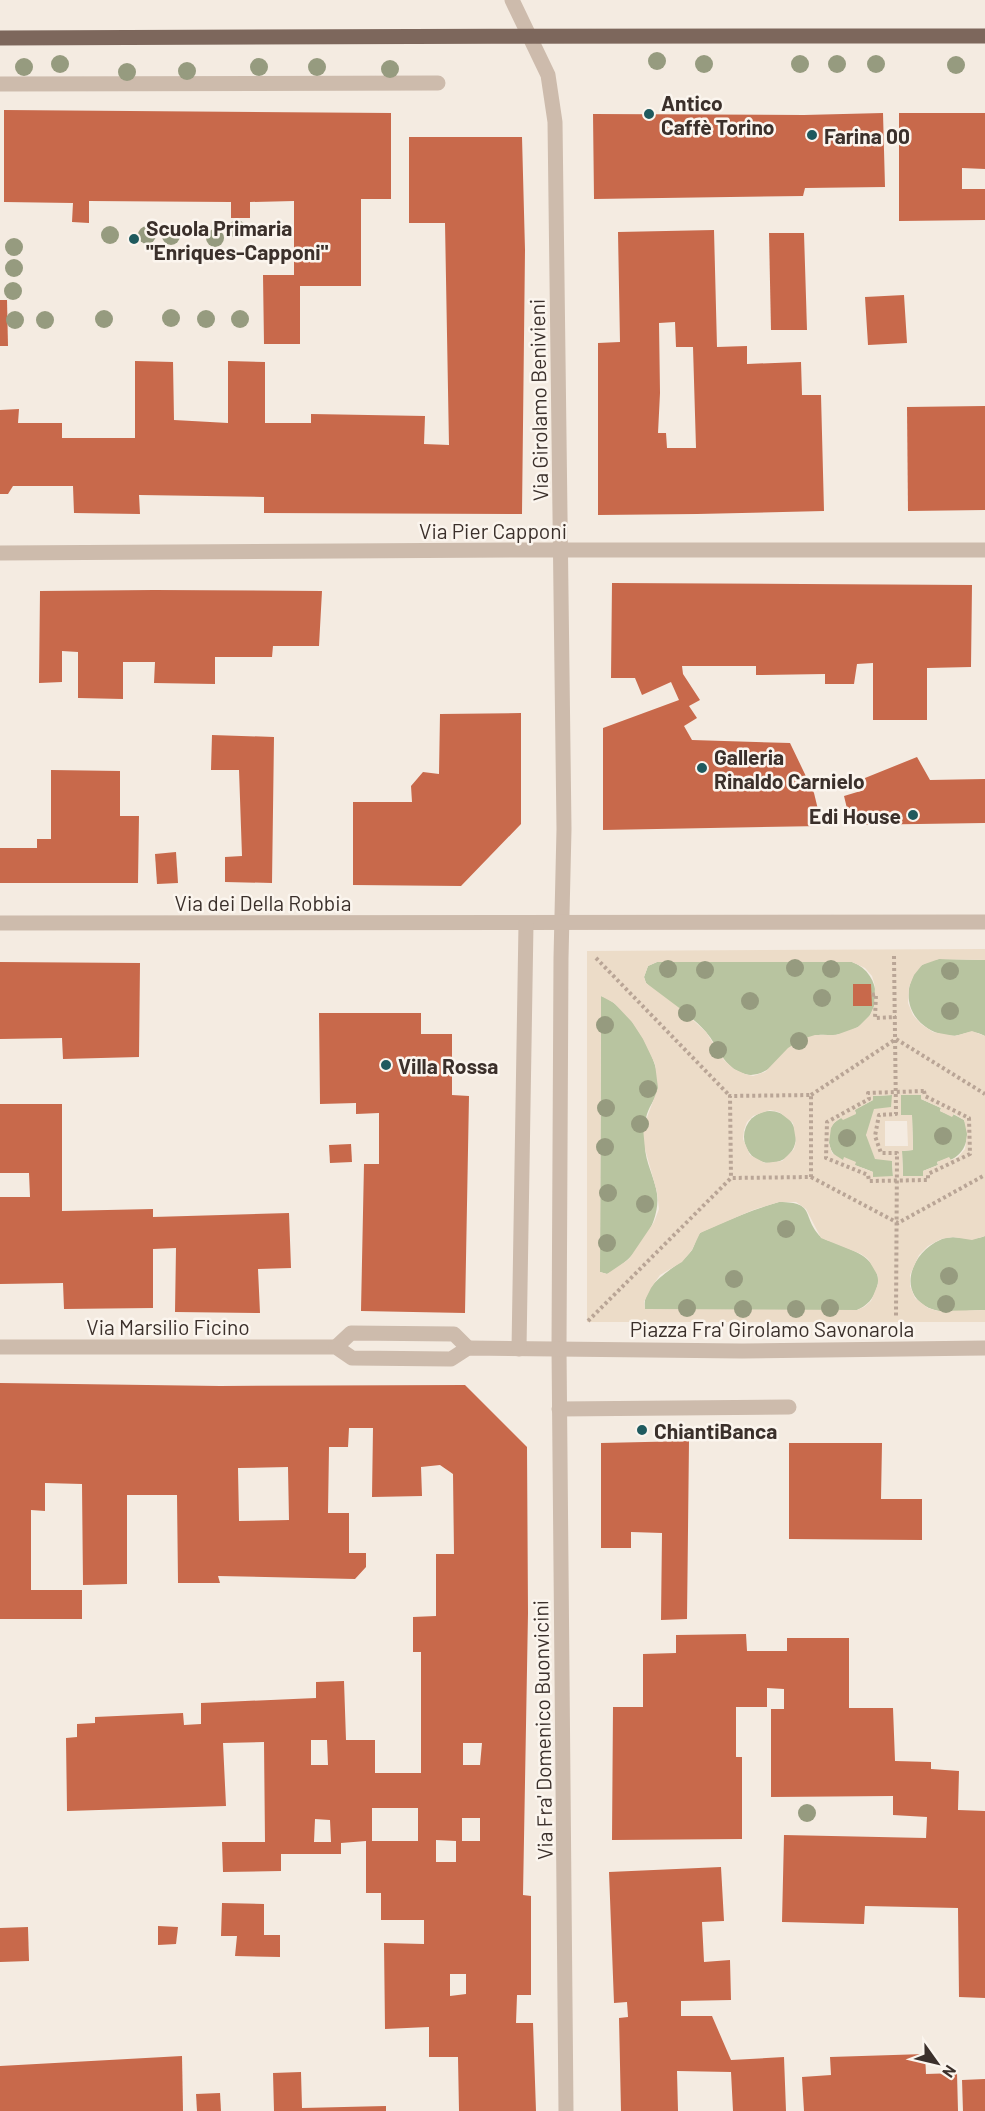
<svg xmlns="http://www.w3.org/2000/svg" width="985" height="2111" viewBox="0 0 985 2111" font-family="Barlow,sans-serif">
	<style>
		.green { fill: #b8c4a0 }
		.plaza { fill: #ecdcc8; fill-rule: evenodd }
		.building { fill: #c8694b; fill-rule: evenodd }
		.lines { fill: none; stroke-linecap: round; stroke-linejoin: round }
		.path { stroke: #b9a596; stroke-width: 4; stroke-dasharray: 3 3; stroke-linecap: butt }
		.lane { stroke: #cdbbac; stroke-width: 15 }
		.street { stroke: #cdbbac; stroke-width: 15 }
		.primary { stroke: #7d675c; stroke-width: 15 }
		.tree { fill: #969b7f }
		.poi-dot { fill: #1f5a5e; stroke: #fbf5ee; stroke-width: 2 }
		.labels { text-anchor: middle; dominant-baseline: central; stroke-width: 5; stroke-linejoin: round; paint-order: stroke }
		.poi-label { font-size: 21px; font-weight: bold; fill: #3b302b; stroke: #fbf5ee; text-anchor: start }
		.street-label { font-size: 21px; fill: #3b302b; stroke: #fbf5ee }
	</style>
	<rect width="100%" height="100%" fill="#f4ebe1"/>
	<g class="green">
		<path d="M939 959 985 960V1036C967 1026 963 1039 945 1035 917 1030 900 1003 913 976 918 965 927 961 939 959Z"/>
		<path d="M657 962H852C881 973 884 1011 858 1027 851 1031 841 1035 833 1035 827 1035 819 1034 814 1036 794 1044 768 1081 745 1074 723 1068 719 1047 706 1032 689 1012 664 1001 646 983L644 977 648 966Z"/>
		<path d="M601 996C628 1004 662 1061 658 1089 656 1098 650 1105 647 1114 644 1122 645 1136 645 1146 645 1162 655 1178 657 1194 661 1224 634 1262 607 1274L600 1272Z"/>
		<path d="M892 1095V1107L866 1135 892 1161 893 1177H873V1172C862 1167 848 1164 837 1157 828 1151 825 1131 834 1123 839 1117 849 1115 856 1113L854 1110 873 1100V1096Z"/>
		<path d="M901 1095H921V1099L941 1108 940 1111 952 1116 953 1114 964 1120C971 1135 966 1154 950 1160L949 1158 937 1162 938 1165 923 1171V1176H903L902 1151 913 1150 912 1116 901 1115Z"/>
		<circle cx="770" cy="1137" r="26"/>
		<path d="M779 1202C817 1202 801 1217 821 1237 824 1239 829 1241 833 1242 849 1249 866 1253 875 1269 878 1275 879 1281 877 1287 874 1298 867 1306 857 1310H645C641 1280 678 1270 692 1250 695 1245 696 1237 700 1233 704 1230 712 1228 717 1225 738 1216 758 1208 779 1202Z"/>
		<path d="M985 1236V1310C969 1310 944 1315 929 1308 896 1292 912 1252 940 1240 955 1233 969 1243 985 1236Z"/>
	</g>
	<path class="plaza" d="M985 949V960L939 959 922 965 914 975 909 987 908 1003 913 1015 921 1024 933 1032 955 1036 972 1031 985 1036V1236L972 1240 953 1237 941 1239 928 1246 919 1255 910 1275V1286L915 1298 928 1308 938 1311 985 1310V1322H587V951ZM657 962H852L865 968 872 976 875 986 874 1006 870 1015 858 1027 836 1035H815L802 1039 788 1048 765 1072 753 1076 745 1074 734 1069 724 1060 706 1032 682 1010 646 983 644 977 648 966ZM601 996 614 1003 632 1022 643 1039 655 1064 658 1088 643 1128 645 1149 657 1192 659 1209 654 1222 629 1259 607 1274 600 1272ZM892 1095 891 1107 874 1109 866 1135 875 1159 892 1161 893 1176 873 1177V1172L855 1165 856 1162 844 1157 843 1160 832 1153 829 1143 831 1128 834 1123 841 1118 843 1120 856 1114 855 1110 873 1100V1096ZM901 1095H921V1099L941 1108 940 1111 952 1117 954 1114 964 1120 967 1134 965 1149 958 1157 951 1160 949 1157 937 1162 938 1165 923 1171V1176H903L902 1151 913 1150 912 1115H901ZM770 1110 779 1112 793 1123 796 1141 794 1149 782 1161 765 1163 750 1155 743 1139 744 1130 747 1122 753 1116ZM907 1121 908 1146H885V1121ZM779 1202H796L806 1209 821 1238 861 1254 868 1259 878 1276V1284L871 1301 864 1307 857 1310 645 1309 644 1302 651 1288 660 1275 682 1262 692 1250 700 1233 753 1210Z"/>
	<g class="building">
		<path d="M4 110 391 113V199H361V286H300V344H264L263 275H294V201L250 202V218H231V202L89 201V223L72 222 73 203 4 202Z"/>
		<path d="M883 113 885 187 805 188 803 196 594 199 593 114 804 115Z"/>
		<path d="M899 113H985V169L962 168V189H985V220L899 221Z"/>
		<path d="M409 137H522L525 250 522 514 264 513V497L139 495 140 514 74 513 73 486H13L8 494H0V410L19 409 18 423H62V438H135V361L173 362 174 420 228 423V361L265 362V423H311V414L425 416 424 444 449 445 445 223H409Z"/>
		<path d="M714 230 717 347 747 346V364L801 362 802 395H821L824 511 697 514 598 515V343L620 342 618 232ZM675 322 676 347H693L696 448H667L666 433H658L660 393 659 323Z"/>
		<path d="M769 233H804L807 330H771Z"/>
		<path d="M904 295 907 343 868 345 865 297Z"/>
		<path d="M0 300H7L8 346H0Z"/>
		<path d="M985 406V510L908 511 907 407Z"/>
		<path d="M612 583 972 585 971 667 927 668V720H873V663L857 664 854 684H825V674L756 675V666H682L683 674 700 700 689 706 697 718 684 726 692 740 790 743 814 793 822 826 603 830V728L679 700 671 682 642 695 635 678H611Z"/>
		<path d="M154 590 322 591 319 646H273L272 657H215V684L154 683 155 662H123V699L78 698V652L62 651V682L39 683 40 591Z"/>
		<path d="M521 713V824L461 886 353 885V802H412L411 786 423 772 439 774 440 714Z"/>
		<path d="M212 735 274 737 272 883 225 882V857L242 856 239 770H211Z"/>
		<path d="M917 757 930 780 985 779V823L851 825 844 796 864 790 860 780Z"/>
		<path d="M51 770 120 771V816H139L138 883H0V848H37V839H51Z"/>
		<path d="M176 852 178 883 157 884 155 854Z"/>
		<path d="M0 962 140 963 139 1057 63 1059 62 1038 0 1039Z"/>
		<path d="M853 984H871L872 1006H853Z"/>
		<path d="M319 1013H421V1034H452V1095L469 1096 465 1313 361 1311 364 1164H379V1113L356 1114V1103L320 1104Z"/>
		<path d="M0 1104H62V1211L153 1209V1217L289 1213 291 1268 258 1269 260 1313 175 1312 176 1248 153 1249V1308L64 1309 63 1283 0 1284V1197H30L29 1173H0Z"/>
		<path d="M351 1144 352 1162 330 1163 329 1145Z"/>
		<path d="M0 1383 220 1386 465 1385 527 1447 528 1613 523 1895 531 1896V1995H517L516 2023H533L536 2111H459L458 2057H429V2027L385 2029 384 1943 424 1944V1920H381V1893H366V1841L341 1843V1854H281V1871L223 1872 222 1842H265L264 1742 223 1743 226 1806 67 1811 66 1738 77 1737V1724L95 1723V1717L183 1713 184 1725 201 1724V1703L316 1698V1682L344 1681 346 1740H375V1773H421V1652H413V1617L436 1616V1554H454L453 1474 440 1465 421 1467 422 1496 372 1497 373 1428H349L348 1447H329L328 1513H349V1553H366V1567L355 1579 218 1576 220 1583H178L177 1495H127V1584L83 1585 82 1484 45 1483V1511L31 1510V1590H82V1619H0ZM288 1467 289 1520 239 1521 238 1468ZM311 1740H327L328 1765H311ZM463 1743H482L480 1765H463ZM372 1808H418V1841H372ZM462 1818H480V1841H462ZM315 1819 330 1820 331 1842H314ZM436 1840 456 1841V1862H436ZM450 1974H466V1994L450 1996Z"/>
		<path d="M689 1441 687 1619 661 1620 662 1533 631 1532V1548H601V1443Z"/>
		<path d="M789 1443H882L881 1499H922V1540L789 1539Z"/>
		<path d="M746 1634 747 1651H787V1638H849V1708H893L895 1761 931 1762V1769L959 1771 958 1810 985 1811V1998L959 1997 958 1908 865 1906 864 1924 782 1922 784 1835 926 1838 927 1817 893 1815V1796L771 1797V1709H784V1689L767 1688V1707H736V1757H742V1839L612 1840 613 1707H643V1654L676 1653V1635Z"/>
		<path d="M721 1867 724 1921 702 1922 704 1962 730 1960 731 2000 681 2001V2016H712L731 2060 784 2057 786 2111H733L731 2072 677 2071 678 2111H621L619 2018 628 2017 627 2002 614 2003 609 1872Z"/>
		<path d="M222 1903 264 1904V1935H280V1957L235 1956 237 1936H221Z"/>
		<path d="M158 1926 178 1927 176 1944 158 1945Z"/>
		<path d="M28 1927 29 1961 0 1962V1928Z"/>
		<path d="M925 2054 926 2074 957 2073 958 2111H804L802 2077 831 2075 830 2057Z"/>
		<path d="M182 2056 183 2111H0V2066Z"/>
		<path d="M301 2072 302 2108 386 2106V2111H274L273 2073Z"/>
		<path d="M985 2079V2111H963L962 2080Z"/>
		<path d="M220 2093 221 2111H197L196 2094Z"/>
	</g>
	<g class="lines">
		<g class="path">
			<path d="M894 956 896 1114 879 1115 875 1136 881 1153H897L896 1316"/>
			<path d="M596 958 730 1096"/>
			<path d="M872 995 876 994 875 1018 896 1017"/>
			<path d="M924 1091 925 1096 969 1118 970 1154 928 1174V1180L869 1181 868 1175 826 1158 827 1122 869 1099 868 1093Z"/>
			<path d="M811 1095 896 1039 985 1094"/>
			<path d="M811 1177 898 1223 985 1175"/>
			<path d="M588 1321 731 1178 811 1177V1095L730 1096 731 1178"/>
		</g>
		<g class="lane">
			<path d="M0 84 438 83"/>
			<path d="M559 1409 789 1407"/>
		</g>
		<g class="street">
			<path d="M512 0 548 75 555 122 564 829 561 958 559 1348 566 2111"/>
			<path d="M0 553 510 550H985"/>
			<path d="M0 923 985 922"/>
			<path d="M0 1347H336L352 1358 451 1359 468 1348 742 1351 985 1348"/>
			<path d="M336 1347 351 1333 454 1334 468 1348"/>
			<path d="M519 1349 526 924"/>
		</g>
		<path class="primary" d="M0 38C328 36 657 36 985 36"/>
	</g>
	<g class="tree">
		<circle cx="657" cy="61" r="9"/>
		<circle cx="60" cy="64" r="9"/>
		<circle cx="704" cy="64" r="9"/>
		<circle cx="800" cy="64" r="9"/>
		<circle cx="837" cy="64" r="9"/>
		<circle cx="876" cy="64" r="9"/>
		<circle cx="956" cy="65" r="9"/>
		<circle cx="24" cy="67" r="9"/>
		<circle cx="259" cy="67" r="9"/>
		<circle cx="317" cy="67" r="9"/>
		<circle cx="390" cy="69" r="9"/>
		<circle cx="187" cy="71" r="9"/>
		<circle cx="127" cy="72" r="9"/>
		<circle cx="237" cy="229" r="9"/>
		<circle cx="110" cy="235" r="9"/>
		<circle cx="147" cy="235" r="9"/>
		<circle cx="171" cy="236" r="9"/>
		<circle cx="215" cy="238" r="9"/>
		<circle cx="14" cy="247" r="9"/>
		<circle cx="14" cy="268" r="9"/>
		<circle cx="13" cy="291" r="9"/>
		<circle cx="171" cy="318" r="9"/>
		<circle cx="104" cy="319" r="9"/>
		<circle cx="206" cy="319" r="9"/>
		<circle cx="240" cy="319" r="9"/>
		<circle cx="15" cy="320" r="9"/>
		<circle cx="45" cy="320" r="9"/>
		<circle cx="795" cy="968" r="9"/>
		<circle cx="668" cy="969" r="9"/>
		<circle cx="831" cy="969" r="9"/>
		<circle cx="705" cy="970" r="9"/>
		<circle cx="950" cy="971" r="9"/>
		<circle cx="822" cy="998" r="9"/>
		<circle cx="750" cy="1001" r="9"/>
		<circle cx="950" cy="1011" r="9"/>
		<circle cx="687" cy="1013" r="9"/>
		<circle cx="605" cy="1025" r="9"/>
		<circle cx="799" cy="1041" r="9"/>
		<circle cx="718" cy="1050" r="9"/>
		<circle cx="648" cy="1089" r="9"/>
		<circle cx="606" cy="1108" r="9"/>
		<circle cx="640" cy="1124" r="9"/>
		<circle cx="943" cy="1136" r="9"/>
		<circle cx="847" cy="1138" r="9"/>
		<circle cx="605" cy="1147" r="9"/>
		<circle cx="608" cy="1193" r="9"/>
		<circle cx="645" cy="1204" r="9"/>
		<circle cx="786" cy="1229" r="9"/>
		<circle cx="607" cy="1243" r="9"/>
		<circle cx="949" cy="1276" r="9"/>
		<circle cx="734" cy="1279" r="9"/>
		<circle cx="946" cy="1304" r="9"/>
		<circle cx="687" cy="1308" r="9"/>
		<circle cx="830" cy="1308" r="9"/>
		<circle cx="743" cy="1309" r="9"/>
		<circle cx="796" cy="1309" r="9"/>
		<circle cx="807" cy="1813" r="9"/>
	</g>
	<g class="poi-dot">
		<circle cx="649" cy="114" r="6"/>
		<circle cx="812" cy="135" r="6"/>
		<circle cx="134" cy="239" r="6"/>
		<circle cx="702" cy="768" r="6"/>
		<circle cx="913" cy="815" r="6"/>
		<circle cx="386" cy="1065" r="6"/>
		<circle cx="642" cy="1430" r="6"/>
	</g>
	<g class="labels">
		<g class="poi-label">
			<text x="661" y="102">Antico<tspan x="661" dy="24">Caffè Torino</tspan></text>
			<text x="824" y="135">Farina 00</text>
			<text x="146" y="227">Scuola Primaria<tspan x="146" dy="24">"Enriques-Capponi"</tspan></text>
			<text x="714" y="756">Galleria<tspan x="714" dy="24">Rinaldo Carnielo</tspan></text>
			<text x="901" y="815" text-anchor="end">Edi House</text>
			<text x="398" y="1065">Villa Rossa</text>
			<text x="654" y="1430">ChiantiBanca</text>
		</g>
		<g class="street-label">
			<text transform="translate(538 400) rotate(-91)">Via Girolamo Benivieni</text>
			<text x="493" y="530">Via Pier Capponi</text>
			<text x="263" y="902">Via dei Della Robbia</text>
			<text x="168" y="1326">Via Marsilio Ficino</text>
			<text x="772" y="1328">Piazza Fra' Girolamo Savonarola</text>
			<text transform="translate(542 1730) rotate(-91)">Via Fra' Domenico Buonvicini</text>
		</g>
	</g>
	<g transform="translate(937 2063) rotate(124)" stroke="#fbf5ee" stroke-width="4.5" paint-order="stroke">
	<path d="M0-4.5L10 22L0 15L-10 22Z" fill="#3b302b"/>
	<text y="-9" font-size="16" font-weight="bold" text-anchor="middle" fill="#3b302b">N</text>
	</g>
</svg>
